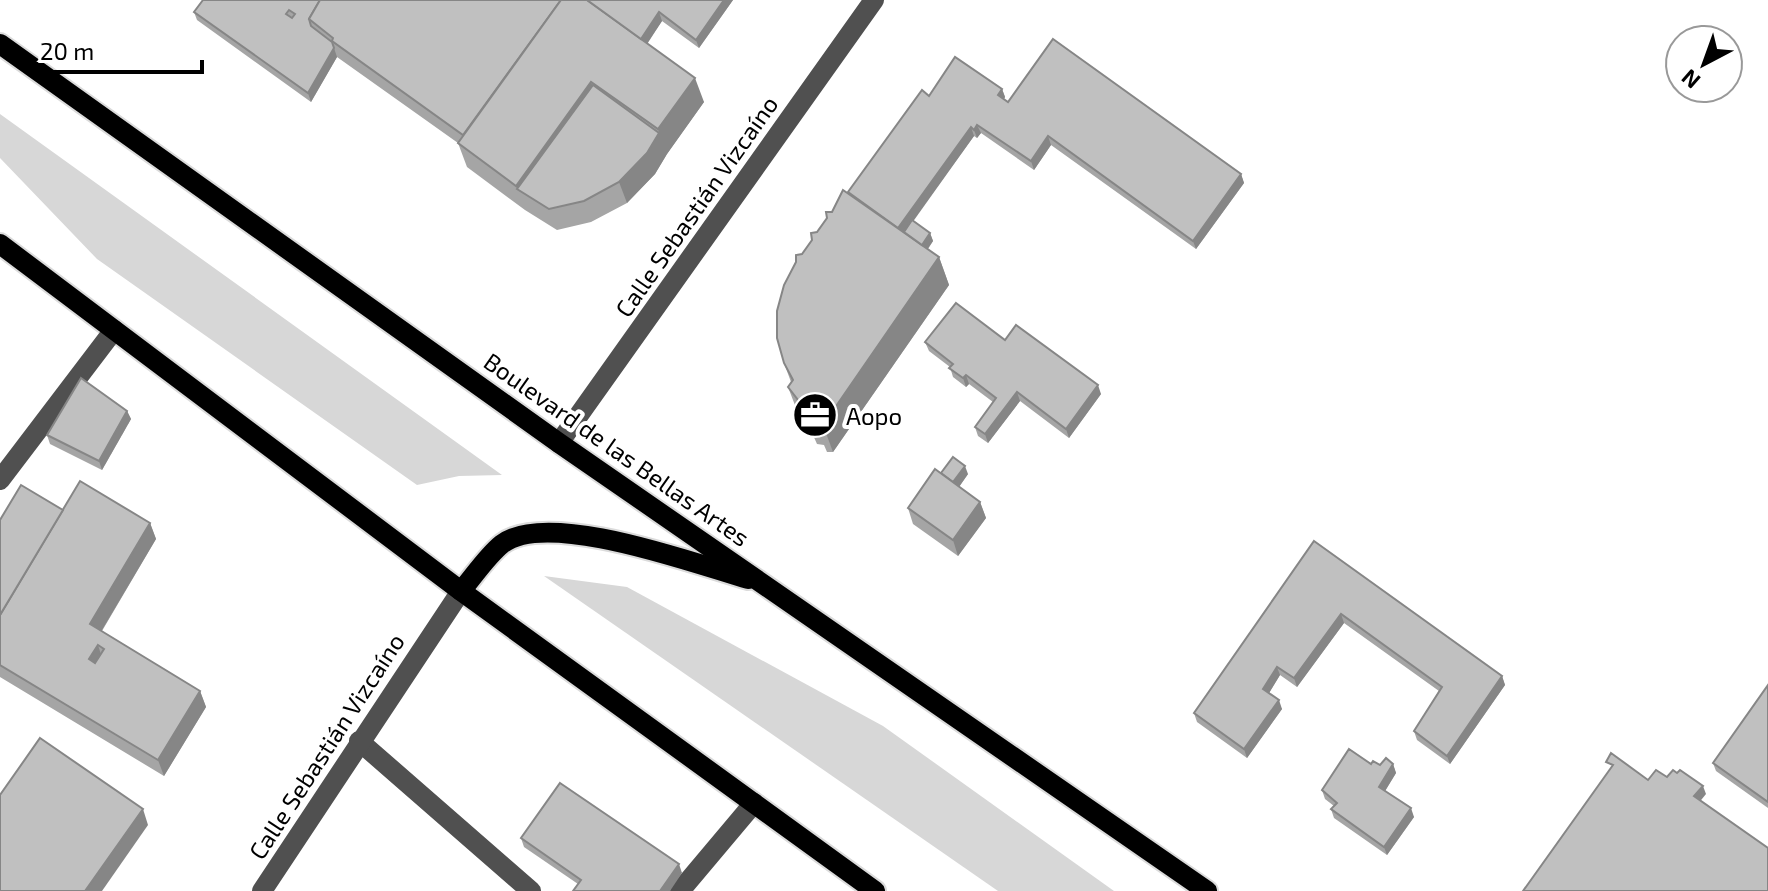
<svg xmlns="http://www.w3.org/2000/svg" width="1768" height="891" viewBox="0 0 1768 891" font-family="'Exo 2',sans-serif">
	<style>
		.grass { fill: #d7d7d7 }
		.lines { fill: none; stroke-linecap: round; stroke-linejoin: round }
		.major-casing { stroke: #dbdbdb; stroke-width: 24 }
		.minor { stroke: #505050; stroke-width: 20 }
		.major { stroke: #000; stroke-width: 20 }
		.wall { fill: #a5a5a5 }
		.shaded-wall { fill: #868686 }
		.building { fill: #c0c0c0; stroke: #868686; stroke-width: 2; fill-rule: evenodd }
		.labels { text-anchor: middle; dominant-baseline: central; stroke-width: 8; stroke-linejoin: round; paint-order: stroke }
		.street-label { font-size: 24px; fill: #000; stroke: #fff }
		.poi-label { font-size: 24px; fill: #000; stroke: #fff; text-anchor: start }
	</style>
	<rect width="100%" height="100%" fill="#fff"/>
	<g class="grass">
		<path d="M0 114 502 475 459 476 417 485 97 259 0 158Z"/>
		<path d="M544 576 627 587 883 726 1114 891H998Z"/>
	</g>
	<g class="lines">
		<g class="major-casing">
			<g id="major">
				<path d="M0 44 559 443 1207 891"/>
				<path d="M0 244 461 591 875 891"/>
				<path d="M461 591C474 576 487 556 502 544 547 509 696 564 748 579"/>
			</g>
		</g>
		<g class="minor">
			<path d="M559 443 874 0"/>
			<path d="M0 480 114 330"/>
			<path d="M359 741 531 891"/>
			<path d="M262 891 461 591"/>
			<path d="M680 891 754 803"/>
		</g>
		<use href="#major" class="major"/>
	</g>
	<g class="wall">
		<path d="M203 0H733L699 48 662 21 647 43 704 102 667 154 655 174 627 203 591 222 557 230 525 210 467 167 458 143 337 57 311 102 197 20 194 12Z"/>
		<path d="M1002 89 1005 97 1004 99 1008 102 1241 174 1244 183 1196 249 1051 145 1034 170 981 133 977 138 974 136 913 220 930 233 933 241 928 249 939 257 949 285 833 452H827L824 445 817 444 813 435 806 434 788 387 791 382 784 363 802 254 832 212 849 194 848 192 929 96Z"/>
		<path d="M1005 340 1101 394 1069 438 1020 401 988 443 978 436 975 427 993 402 969 384 966 387 953 377 950 367 929 351 925 342Z"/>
		<path d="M127 411 131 419 102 470 50 444 47 435Z"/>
		<path d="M941 473 968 474 959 487 980 502 986 518 958 556 913 524 908 508Z"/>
		<path d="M63 510 150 523 156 539 102 631 200 691 206 707 164 776 0 677V520Z"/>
		<path d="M1314 541 1502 676 1505 685 1450 764 1417 740 1414 731 1439 691 1344 623 1297 687 1280 675 1269 693 1282 709 1247 758 1197 722 1194 713Z"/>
		<path d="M1768 685V808L1716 771 1713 763Z"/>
		<path d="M1393 764 1396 773 1385 791 1414 817 1387 855 1334 818 1331 809 1334 806 1325 799 1322 790 1380 765Z"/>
		<path d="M521 838 682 873 578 884 524 847Z"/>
	</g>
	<g class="shaded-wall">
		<path d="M724 0H733L699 48 696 40Z"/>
		<path d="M659 12 662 21 640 55 636 46Z"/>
		<path d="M334 48 337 57 311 102 308 93Z"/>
		<path d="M695 78 704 102 667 154 655 174 627 203 619 182 659 133 658 129Z"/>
		<path d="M591 82 600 106 517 189 516 186Z"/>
		<path d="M1002 89 1005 97 1001 104 998 95Z"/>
		<path d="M977 125 981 133 977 138 974 130Z"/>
		<path d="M971 127 974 136 902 237 898 228Z"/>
		<path d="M1048 136 1051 145 1034 170 1031 161Z"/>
		<path d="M1241 174 1244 183 1196 249 1193 241Z"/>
		<path d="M930 233 933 241 922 257 919 249Z"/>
		<path d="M939 257 949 285 833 452 823 425Z"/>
		<path d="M966 375 969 384 966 387 963 378Z"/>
		<path d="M1098 385 1101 394 1069 438 1066 429Z"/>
		<path d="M1017 392 1020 401 988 443 985 434Z"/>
		<path d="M127 411 131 419 102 470 99 461Z"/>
		<path d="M965 466 968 474 954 494 951 485Z"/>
		<path d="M980 502 986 518 958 556 953 540Z"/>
		<path d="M150 523 156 539 96 640 90 624Z"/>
		<path d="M1341 614 1344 623 1297 687 1294 678Z"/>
		<path d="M98 645 103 661 94 675 89 659Z"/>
		<path d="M1277 667 1280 675 1266 698 1263 689Z"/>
		<path d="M1502 676 1505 685 1450 764 1447 756Z"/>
		<path d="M200 691 206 707 164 776 158 760Z"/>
		<path d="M1279 700 1282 709 1247 758 1244 749Z"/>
		<path d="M1393 764 1396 773 1382 796 1379 787Z"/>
		<path d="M1703 786 1706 794 1697 805 1694 796Z"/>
		<path d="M1411 808 1414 817 1387 855 1384 847Z"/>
		<path d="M143 809 148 825 102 891H85Z"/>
		<path d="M679 864 682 873 670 891H660Z"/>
	</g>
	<g class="building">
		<path d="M203 0H320L309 19 311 26 332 42 334 48 308 93 194 12ZM289 10 295 14 292 18 286 14Z"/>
		<path d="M320 0H561L463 135 332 41 333 38 309 19Z"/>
		<path d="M561 0H587L695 78 658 129 591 82 516 186 458 143Z"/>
		<path d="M587 0H724L696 40 659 12 641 39Z"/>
		<path d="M1053 39 1241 174 1193 241 1048 136 1031 161 977 125 974 130 971 127 898 228 848 192 922 90 929 96 955 57 1002 89 998 95 1008 102Z"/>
		<path d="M593 85 659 133 647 153 619 182 584 201 549 209 517 189Z"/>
		<path d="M843 190 939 257 823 425 817 424 814 417 807 416 803 408 796 407 798 400 788 387 793 380 784 363 777 338V311L784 285 796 262V255L802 254 812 240 811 233 817 232 827 218 826 212H832Z"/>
		<path d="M912 220 930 233 922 245 904 232Z"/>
		<path d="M956 303 1005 340 1016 325 1098 385 1066 429 1017 392 985 434 975 427 996 398 966 375 963 378 949 368 953 364 925 342Z"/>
		<path d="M81 378 127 411 99 461 47 435Z"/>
		<path d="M953 457 965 466 953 482 941 473Z"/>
		<path d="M935 469 980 502 953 540 908 508Z"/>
		<path d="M80 481 150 523 90 624 200 691 158 760 0 665V615ZM98 645 104 649 95 663 89 659Z"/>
		<path d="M21 485 63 510 0 615V520Z"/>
		<path d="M1314 541 1502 676 1447 756 1414 731 1442 687 1341 614 1294 678 1277 667 1263 689 1279 700 1244 749 1194 713Z"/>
		<path d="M1768 685V802L1713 763Z"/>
		<path d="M40 738 143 809 85 891H0V795Z"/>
		<path d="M1349 749 1371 764 1373 761 1380 765 1386 758 1393 764 1379 787 1411 808 1384 847 1331 809 1337 803 1322 790Z"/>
		<path d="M1611 753 1648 780 1656 770 1667 777 1673 770 1677 773 1680 770 1703 786 1694 796 1768 848V891H1523L1613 765 1606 762Z"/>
		<path d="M560 783 679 864 660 891H573L581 880 521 838Z"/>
	</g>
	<defs>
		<g id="office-disc" transform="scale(2.3)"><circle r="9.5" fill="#000" stroke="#fff"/><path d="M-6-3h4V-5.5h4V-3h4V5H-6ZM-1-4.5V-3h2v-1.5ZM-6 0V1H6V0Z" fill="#fff"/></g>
	</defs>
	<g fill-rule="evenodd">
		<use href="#office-disc" x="815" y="415"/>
	</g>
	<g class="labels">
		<g class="street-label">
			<text transform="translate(696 206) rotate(-55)">Calle Sebastián Vizcaíno</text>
			<text transform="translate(617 449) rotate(35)">Boulevard de las Bellas Artes</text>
			<text transform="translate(326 746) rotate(-57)">Calle Sebastián Vizcaíno</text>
		</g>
		<g class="poi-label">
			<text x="846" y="415">Aopo</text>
		</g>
	</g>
	<g transform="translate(1704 64) rotate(221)"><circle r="38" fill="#ffffff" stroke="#999999" stroke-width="2"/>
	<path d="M0-6L14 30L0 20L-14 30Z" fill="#000000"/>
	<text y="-12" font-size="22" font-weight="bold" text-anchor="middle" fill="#000000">N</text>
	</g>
	<path d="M28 60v12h174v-12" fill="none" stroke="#000000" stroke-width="4"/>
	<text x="40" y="60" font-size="24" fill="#000000" stroke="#ffffff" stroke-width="6" paint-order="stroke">20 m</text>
</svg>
